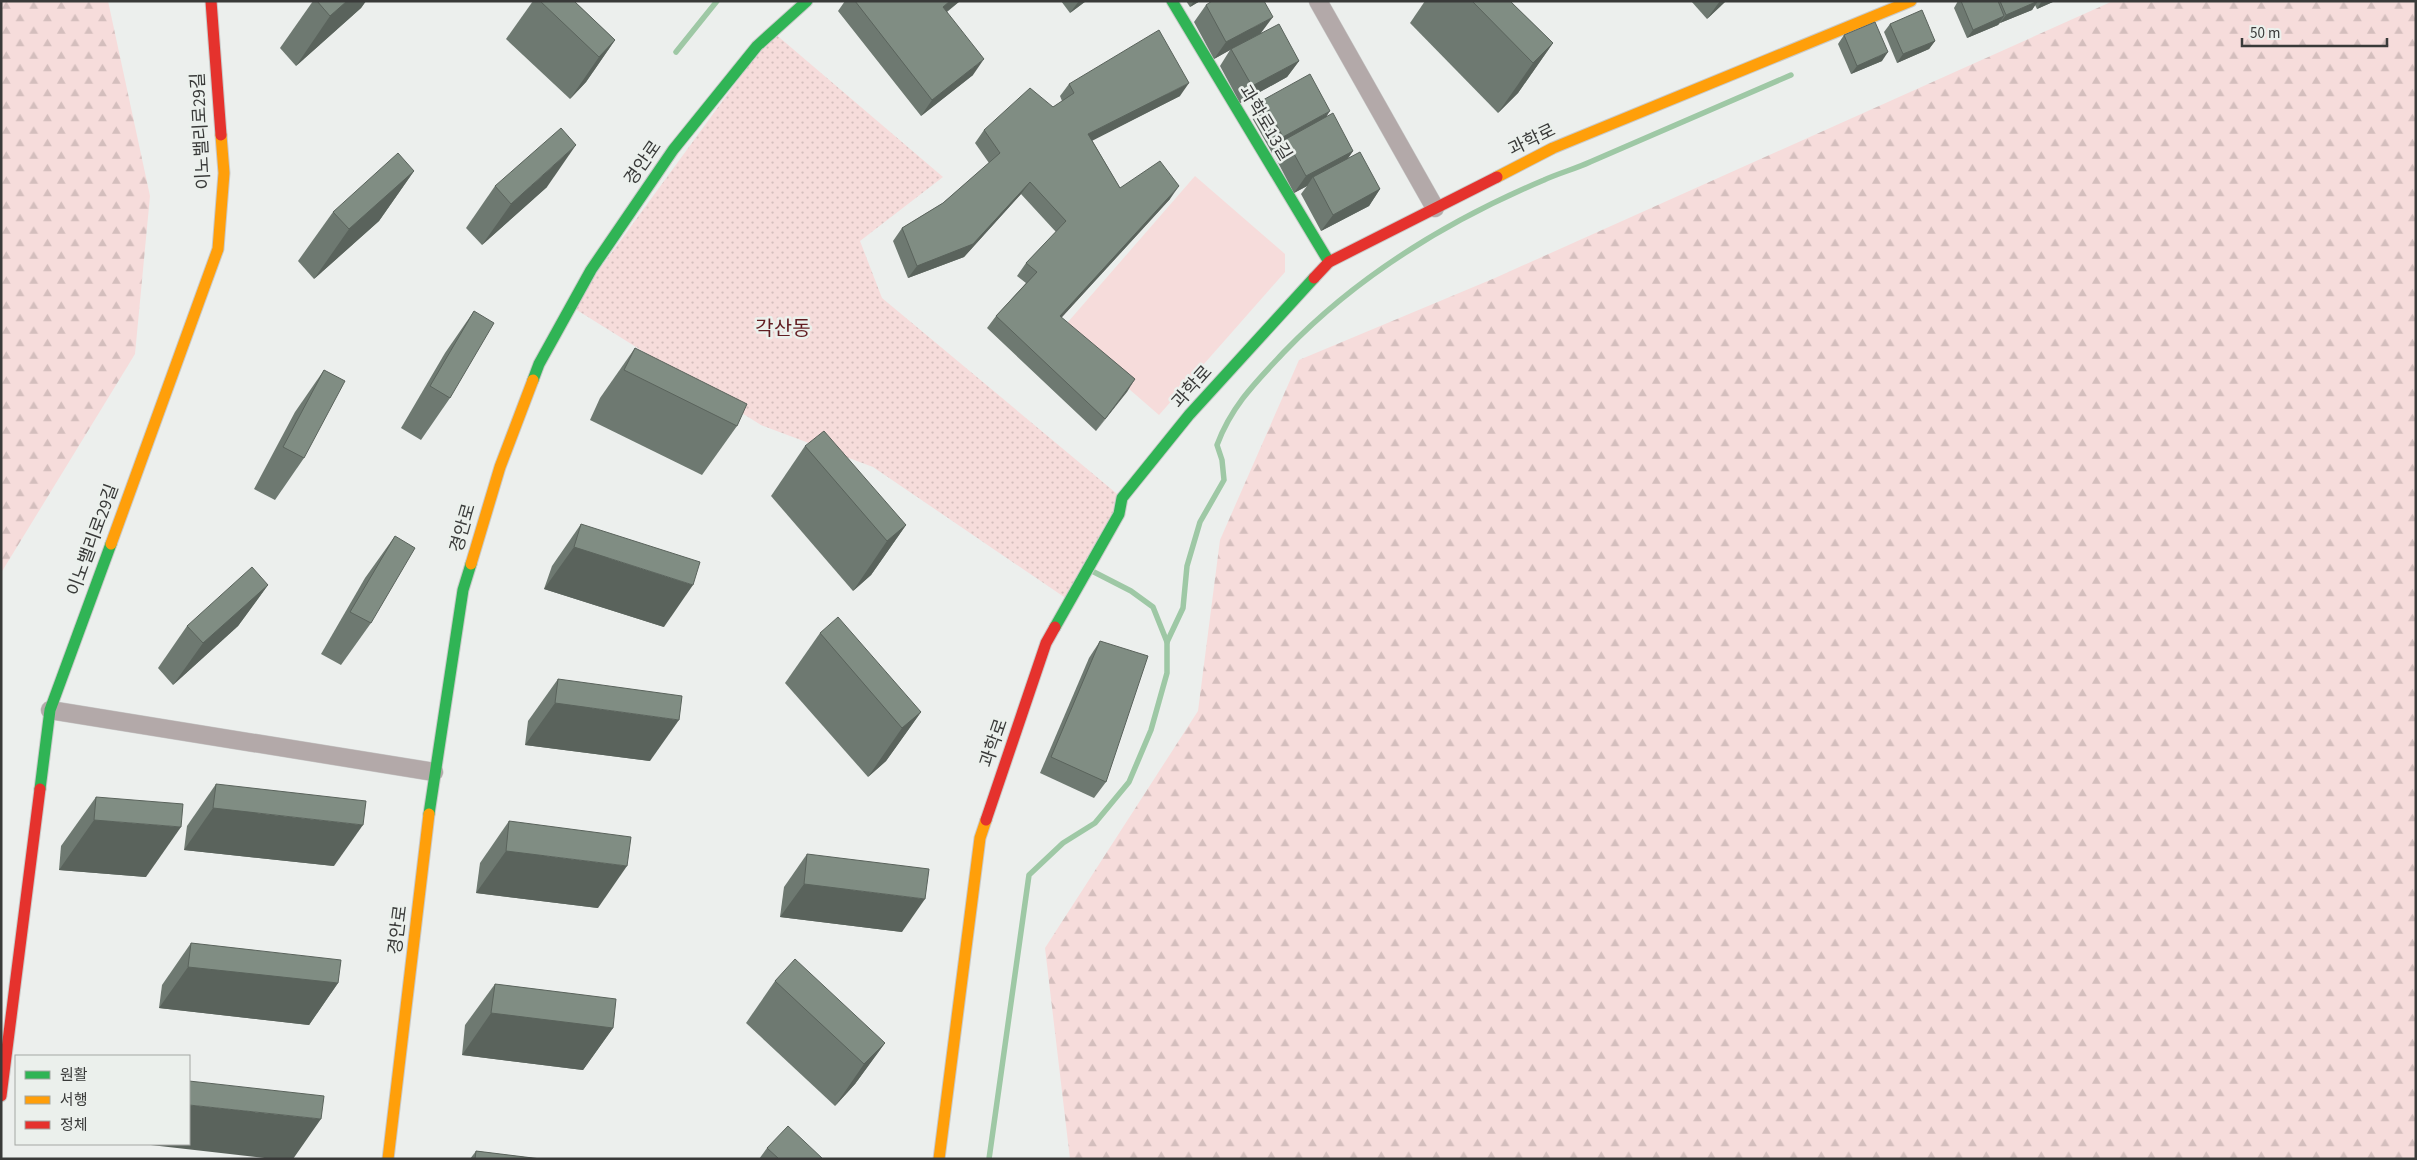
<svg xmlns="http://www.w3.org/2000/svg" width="2417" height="1160" viewBox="0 0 2417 1160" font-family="'Source Sans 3','Noto Sans KR',sans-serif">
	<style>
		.green { fill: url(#green-dots) }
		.forest { fill: url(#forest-firs) }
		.pitch { fill: #f6dcdb }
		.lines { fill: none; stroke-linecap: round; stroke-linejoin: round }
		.stream { stroke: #9ec8a5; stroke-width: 5.5 }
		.street-casing { stroke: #c9cac9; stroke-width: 19 }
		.fast-casing { stroke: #c9cac9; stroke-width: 13 }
		.slow-casing { stroke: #c9cac9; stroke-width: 13 }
		.jam-casing { stroke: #c9cac9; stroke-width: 13 }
		.street { stroke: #b3a9a9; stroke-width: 18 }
		.fast { stroke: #30b455; stroke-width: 11 }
		.slow { stroke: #ff9f0a; stroke-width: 11 }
		.jam { stroke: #e5322d; stroke-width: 11 }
		.wall { fill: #6e7971 }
		.shaded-wall { fill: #5a635c }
		.building { fill: #808d83; stroke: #5a635c }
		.labels { text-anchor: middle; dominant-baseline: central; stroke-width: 5; stroke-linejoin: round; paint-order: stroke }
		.street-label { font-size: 18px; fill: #393a39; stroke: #ebf0ec }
		.quarter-label { font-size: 20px; fill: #621d22; stroke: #ebf0ec }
	</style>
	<defs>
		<pattern id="green-dots" width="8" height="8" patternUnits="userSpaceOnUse" patternTransform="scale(1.25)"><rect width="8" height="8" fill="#f6dcdb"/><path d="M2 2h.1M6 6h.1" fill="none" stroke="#d4bebd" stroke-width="1.8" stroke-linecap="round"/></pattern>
		<pattern id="forest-firs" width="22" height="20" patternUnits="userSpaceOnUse" patternTransform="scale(1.25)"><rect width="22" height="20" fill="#f6dcdb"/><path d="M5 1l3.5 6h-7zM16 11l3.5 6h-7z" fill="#d4bebd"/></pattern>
	</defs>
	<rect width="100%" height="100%" fill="#ecefed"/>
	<path class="green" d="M773 32 943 177 860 241 882 298 1122 498 1070 601 873 467 761 425 572 307Z"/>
	<g class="forest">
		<path d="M1 1H108L150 196 135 354 1 573Z"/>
		<path d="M2113 1H2416V1159H1070L1045 948 1198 711 1220 540 1299 360 1495 278Z"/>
	</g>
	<path class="pitch" d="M1195 176 1285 254V272L1159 415 1061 330Z"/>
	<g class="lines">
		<g class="stream">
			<path d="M676 52 717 1"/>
			<path d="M1092 571 1131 591 1153 607 1167 642"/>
			<path d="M989 1159 1029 875 1063 843 1095 823 1129 782 1151 730 1167 673V642L1183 608 1187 566 1200 522 1224 480 1222 460 1217 445C1232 405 1256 382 1285 351 1358 275 1447 221 1544 180 1559 173 1575 169 1590 162 1657 133 1724 104 1791 75"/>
		</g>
		<g class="street-casing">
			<g id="street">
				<path d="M1318 1 1435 208"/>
				<path d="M50 710 434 772"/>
			</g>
		</g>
		<g class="fast-casing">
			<g id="fast">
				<path d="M1172 1 1329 262"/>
				<path d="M533 380 539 364 591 270 673 150 757 46 807 1"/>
				<path d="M1055 627 1119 514 1122 498 1189 415 1314 278"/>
				<path d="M40 789 50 710 111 544"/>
				<path d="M429 814 463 590 471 564"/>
			</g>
		</g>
		<g class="slow-casing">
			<g id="slow">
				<path d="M1497 177 1553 148 1911 1"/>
				<path d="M111 544 218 249 224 173 221 135"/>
				<path d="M471 564 500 467 533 380"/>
				<path d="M388 1159 429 814"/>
				<path d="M939 1159 980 838 986 820"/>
			</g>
		</g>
		<g class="jam-casing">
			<g id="jam">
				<path d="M211 1 221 135"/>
				<path d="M1314 278 1329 262 1497 177"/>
				<path d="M986 820 1046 643 1055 627"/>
				<path d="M1 1096 40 789"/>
			</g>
		</g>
		<use href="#street" class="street"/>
		<use href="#fast" class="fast"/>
		<use href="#slow" class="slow"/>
		<use href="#jam" class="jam"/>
	</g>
	<g class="wall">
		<path d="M313 1H366L361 8 296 66 280 48Z"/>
		<path d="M533 1H574L615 40 586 82 570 99 506 39Z"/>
		<path d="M845 1H960L947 12 973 75 921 116 838 11Z"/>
		<path d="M1061 1H1086L1070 13Z"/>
		<path d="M1186 1H1200L1190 7Z"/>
		<path d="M1425 1H1510L1553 43 1518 93 1498 113 1410 23Z"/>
		<path d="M1691 1H1726L1707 19Z"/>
		<path d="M1958 1H2055L2037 9 2035 5 2032 10 2000 23 1998 25 1967 38 1954 8Z"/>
		<path d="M1206 5 1262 33 1299 61 1287 77 1240 103 1220 66 1230 50 1214 59 1194 22Z"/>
		<path d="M1890 24 1935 41 1929 49 1897 63 1884 32Z"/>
		<path d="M1844 35 1882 61 1851 74 1838 44Z"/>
		<path d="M1069 84 1180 96 1092 140 1120 188 1170 199 1061 318 1135 379 1096 431 987 328 996 316 1026 283 1017 276 1026 263 1056 232 1021 194 964 257 908 278 893 241 902 228 943 203 989 163 975 143 984 130 1053 107 1062 101 1060 96Z"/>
		<path d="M1263 100 1327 117 1353 151 1348 158 1380 189 1369 206 1321 231 1301 194 1307 186 1294 193 1274 155 1278 150 1272 153 1251 116Z"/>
		<path d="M414 171 379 221 314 279 298 261 333 212Z"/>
		<path d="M495 186 547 187 482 245 466 228Z"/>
		<path d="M474 311 450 398 421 440 401 428 445 353Z"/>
		<path d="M635 348 737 426 702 475 590 420 600 398Z"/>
		<path d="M324 370 304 458 275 500 254 489 295 412Z"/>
		<path d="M805 446 906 525 871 575 853 591 771 496Z"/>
		<path d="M581 524 664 627 544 589 552 566Z"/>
		<path d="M395 536 371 623 341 665 321 654 365 578Z"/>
		<path d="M268 585 238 626 173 685 158 668 187 626Z"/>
		<path d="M820 633 921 712 886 761 868 777 785 683Z"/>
		<path d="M1100 641 1106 782 1094 798 1040 773 1089 658Z"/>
		<path d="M558 679 650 761 525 745 528 721Z"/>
		<path d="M216 784 334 866 184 850 187 826Z"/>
		<path d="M96 797 146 877 59 870 61 846Z"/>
		<path d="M509 821 598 908 476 893 480 863Z"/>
		<path d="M807 854 902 932 780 917 784 887Z"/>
		<path d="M191 943 338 983 309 1025 159 1008 162 985Z"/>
		<path d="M775 981 885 1043 855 1084 835 1106 746 1023Z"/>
		<path d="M495 984 613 1028 583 1070 462 1055 465 1025Z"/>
		<path d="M767 1148 823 1159H759Z"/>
		<path d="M476 1151 541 1159H470Z"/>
	</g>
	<g class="shaded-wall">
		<path d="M347 1H366L361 8 296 66 330 16Z"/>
		<path d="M950 1H960L932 23 943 7Z"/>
		<path d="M1079 1H1086L1070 13Z"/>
		<path d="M1194 1H1200L1190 7Z"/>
		<path d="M1720 1H1726L1707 19Z"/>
		<path d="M2038 1 2032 10 2000 23 2006 15Z"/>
		<path d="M2042 1H2055L2037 9Z"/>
		<path d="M2004 16 1998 25 1967 38 1973 30Z"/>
		<path d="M1273 17 1261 33 1231 49 1230 50 1214 59 1226 42Z"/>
		<path d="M615 40 586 82 570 99 599 57Z"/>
		<path d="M1935 41 1929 49 1897 63 1903 54Z"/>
		<path d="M1553 43 1518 93 1498 113 1533 63Z"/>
		<path d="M1888 52 1882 61 1851 74 1857 66Z"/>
		<path d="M984 59 973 75 921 116 932 100Z"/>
		<path d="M1299 61 1287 77 1240 103 1252 86Z"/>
		<path d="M1189 83 1180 96 1080 147 1088 134Z"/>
		<path d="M1330 111 1319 128 1286 139 1278 150 1272 153 1283 137Z"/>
		<path d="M576 145 547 187 482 245 511 204Z"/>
		<path d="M1353 151 1342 167 1313 177 1307 186 1294 193 1306 176Z"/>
		<path d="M414 171 379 221 314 279 349 229Z"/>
		<path d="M1030 182 1021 194 964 257 908 278 917 266Z"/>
		<path d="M1179 186 1170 199 1051 329 1060 316Z"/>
		<path d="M1380 189 1369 206 1321 231 1333 215Z"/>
		<path d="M1135 379 1127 392 1096 431Z"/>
		<path d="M906 525 871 575 853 591 887 541Z"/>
		<path d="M574 547 693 585 664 627 544 589Z"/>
		<path d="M268 585 238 626 173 685 203 643Z"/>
		<path d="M555 703 679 720 650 761 525 745Z"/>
		<path d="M921 712 886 761 868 777 902 728Z"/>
		<path d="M213 808 363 825 334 866 184 850Z"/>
		<path d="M94 820 181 827 146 877 59 870Z"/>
		<path d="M506 851 627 866 598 908 476 893Z"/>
		<path d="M804 884 925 899 902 932 780 917Z"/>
		<path d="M188 967 338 983 309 1025 159 1008Z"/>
		<path d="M491 1013 613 1028 583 1070 462 1055Z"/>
		<path d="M885 1043 855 1084 835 1106 864 1064Z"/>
		<path d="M189 1105 321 1119 293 1159H273L142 1144H189Z"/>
	</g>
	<g class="building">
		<path d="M317 1H347L330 16Z"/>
		<path d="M540 1H574L615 40 599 57Z"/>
		<path d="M855 1H950L943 7 984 59 932 100Z"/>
		<path d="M1212 1H1264L1273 17 1226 42 1206 5Z"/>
		<path d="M1472 1H1510L1553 43 1533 63Z"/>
		<path d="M1961 1H1998L2004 16 1973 30Z"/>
		<path d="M2000 1H2038L2006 15Z"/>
		<path d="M1922 10 1935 41 1903 54 1890 24Z"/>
		<path d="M1875 22 1888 52 1857 66 1844 35Z"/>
		<path d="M1279 24 1299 61 1252 86 1231 49Z"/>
		<path d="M1159 30 1189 83 1088 134 1120 188 1160 161 1179 186 1060 316 1135 379 1105 419 996 316 1037 272 1026 263 1066 221 1030 182 973 244 917 266 902 228 943 203 1000 153 984 130 1030 88 1053 107 1074 93 1069 84Z"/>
		<path d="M1310 74 1330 111 1283 137 1263 100Z"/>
		<path d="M1333 113 1353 151 1306 176 1286 139Z"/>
		<path d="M561 128 576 145 511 204 495 186Z"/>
		<path d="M1360 152 1380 189 1333 215 1313 177Z"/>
		<path d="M398 153 414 171 349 229 333 212Z"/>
		<path d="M474 311 494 323 450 398 430 386Z"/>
		<path d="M635 348 747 404 737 426 624 370Z"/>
		<path d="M324 370 345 381 304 458 283 447Z"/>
		<path d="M824 431 906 525 887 541 805 446Z"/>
		<path d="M581 524 700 562 693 585 574 547Z"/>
		<path d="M395 536 415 548 371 623 350 612Z"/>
		<path d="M252 567 268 585 203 643 187 626Z"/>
		<path d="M838 617 921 712 902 728 820 633Z"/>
		<path d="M1100 641 1148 656 1106 782 1051 757Z"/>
		<path d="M558 679 682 696 679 720 555 703Z"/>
		<path d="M216 784 366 801 363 825 213 808Z"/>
		<path d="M96 797 183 804 181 827 94 820Z"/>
		<path d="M509 821 631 837 627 866 506 851Z"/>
		<path d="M807 854 929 869 925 899 804 884Z"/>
		<path d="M191 943 341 960 338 983 188 967Z"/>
		<path d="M795 959 885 1043 864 1064 775 981Z"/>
		<path d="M495 984 616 999 613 1028 491 1013Z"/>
		<path d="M189 1081 324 1096 321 1119 189 1105Z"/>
		<path d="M788 1126 823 1159H779L767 1148Z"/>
		<path d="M476 1151 541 1159H475Z"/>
	</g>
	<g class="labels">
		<g class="street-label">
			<text transform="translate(1265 123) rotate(59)">과학로13길</text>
			<text transform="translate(201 131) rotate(-93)">이노밸리로29길</text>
			<text transform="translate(1532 140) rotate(-26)">과학로</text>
			<text transform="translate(643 163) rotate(-55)">경안로</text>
			<text transform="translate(1192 387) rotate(-48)">과학로</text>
			<text transform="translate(463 528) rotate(-74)">경안로</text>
			<text transform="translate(93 540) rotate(-70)">이노밸리로29길</text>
			<text transform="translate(994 743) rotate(-71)">과학로</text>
			<text transform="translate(398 930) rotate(-83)">경안로</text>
		</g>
		<g class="quarter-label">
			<text x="783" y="329">각산동</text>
		</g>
	</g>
	<rect width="2417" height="1160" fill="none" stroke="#393a39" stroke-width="5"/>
	<rect x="15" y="1055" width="175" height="90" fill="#ebf0ec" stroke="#a4a7a4"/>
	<rect x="25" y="1071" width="25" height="8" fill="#30b455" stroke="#a4a7a4"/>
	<text x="60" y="1080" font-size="15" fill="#393a39">원활</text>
	<rect x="25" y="1096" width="25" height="8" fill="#ff9f0a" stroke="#a4a7a4"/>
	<text x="60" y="1105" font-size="15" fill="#393a39">서행</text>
	<rect x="25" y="1121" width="25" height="8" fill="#e5322d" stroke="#a4a7a4"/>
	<text x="60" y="1130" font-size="15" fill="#393a39">정체</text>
	<path d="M2242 38v8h145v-8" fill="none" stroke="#393a39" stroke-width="2.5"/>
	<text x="2250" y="38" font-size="15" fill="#393a39" stroke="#ebf0ec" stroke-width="4" paint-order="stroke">50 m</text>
</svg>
